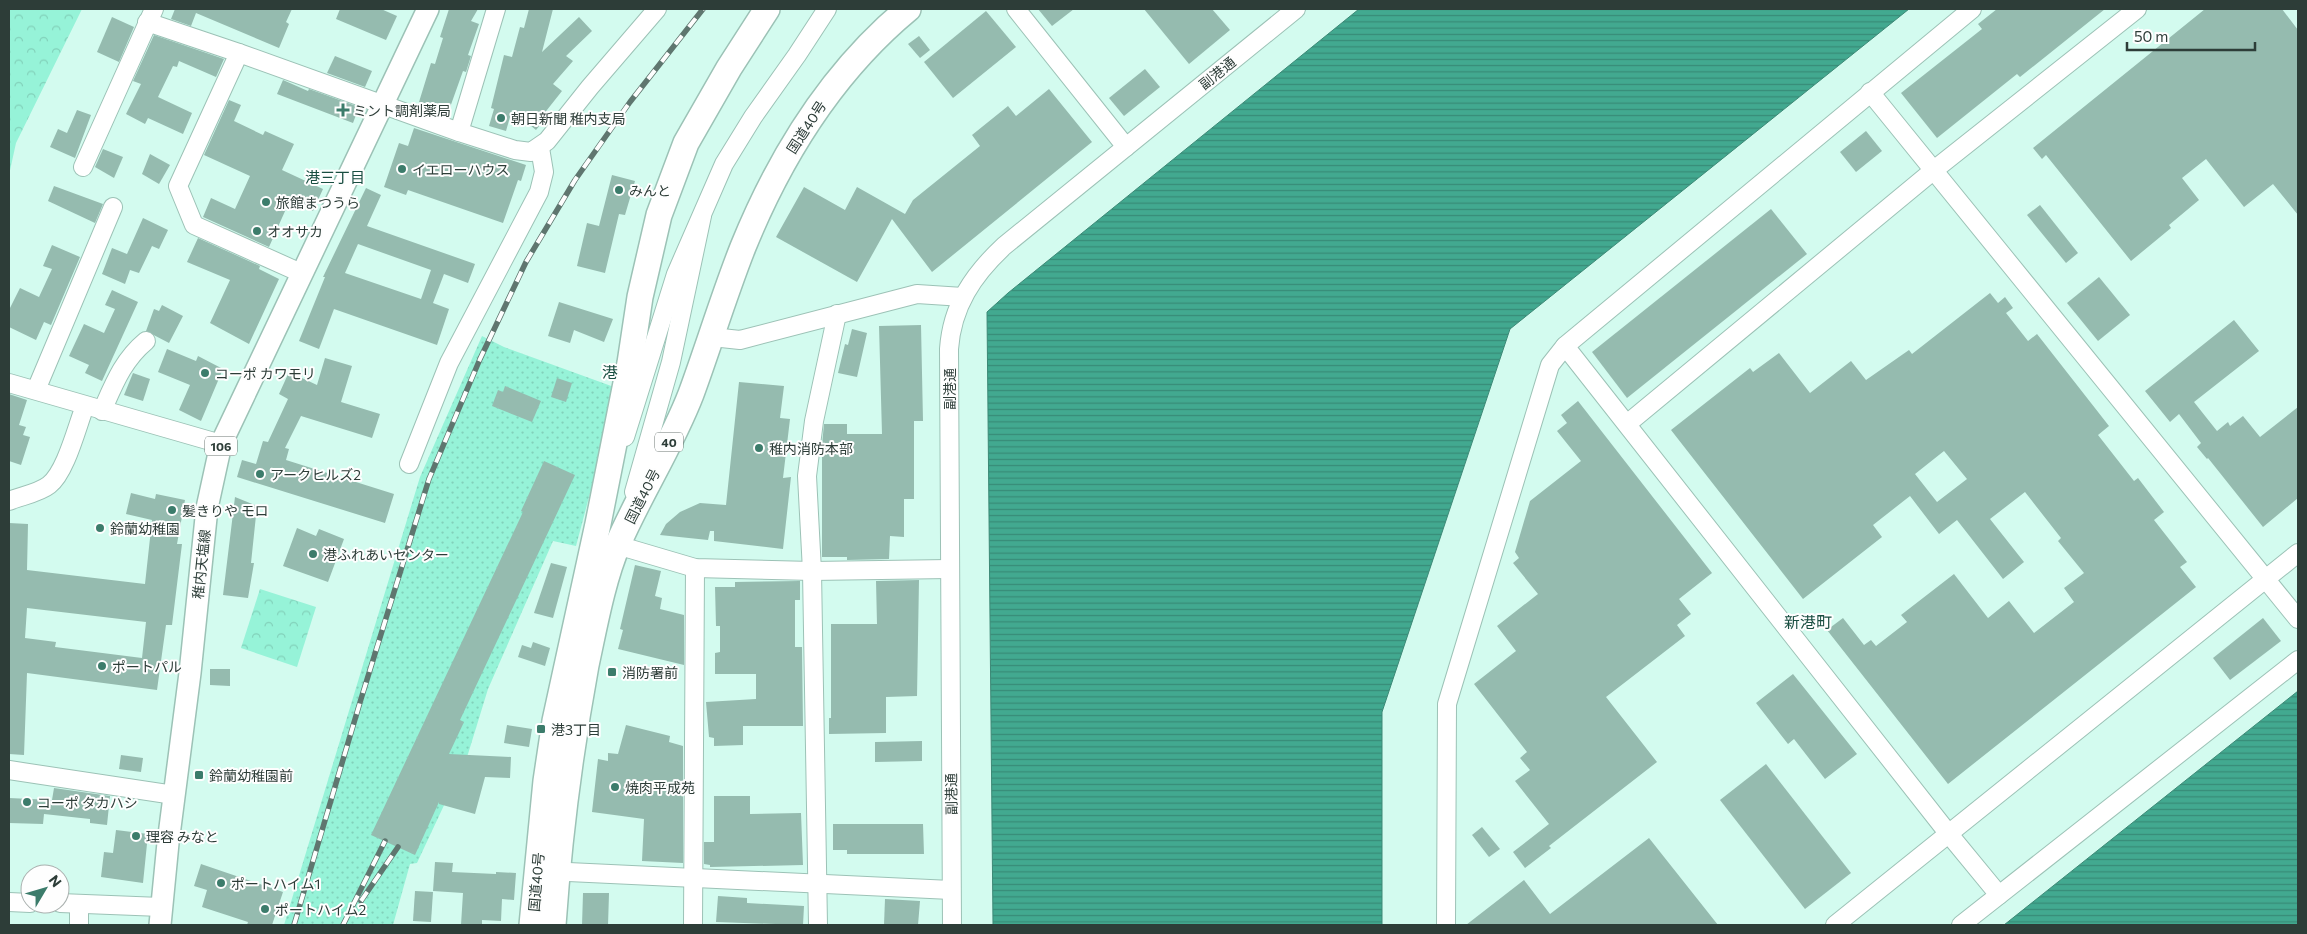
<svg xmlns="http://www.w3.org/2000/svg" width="2307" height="934" viewBox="0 0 2307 934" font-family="Commissioner,'Noto Sans JP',sans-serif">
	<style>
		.grass { fill: url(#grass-dots) }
		.forest { fill: url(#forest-crowns) }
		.water { fill: url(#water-rules); stroke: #3c8976 }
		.building { fill: #95bbaf; fill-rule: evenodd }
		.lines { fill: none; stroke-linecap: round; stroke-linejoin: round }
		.minor-casing { stroke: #9cc2b6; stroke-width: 20 }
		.major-casing { stroke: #9cc2b6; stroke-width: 24 }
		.highway-casing { stroke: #9cc2b6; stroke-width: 28 }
		.minor { stroke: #fff; stroke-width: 18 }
		.major { stroke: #fff; stroke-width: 21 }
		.highway { stroke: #fff; stroke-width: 25 }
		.rail-casing { stroke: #5f766f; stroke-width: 5.5 }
		.rail { stroke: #fefefe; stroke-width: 4; stroke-dasharray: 11; stroke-linecap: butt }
		.poi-dot { fill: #3c7c6b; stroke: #fefefe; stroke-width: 2 }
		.labels { text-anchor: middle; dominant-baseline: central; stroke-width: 4; stroke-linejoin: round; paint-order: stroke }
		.shield { fill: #fefefe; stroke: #6c7773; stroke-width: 1 }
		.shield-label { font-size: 12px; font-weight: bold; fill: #2d3d38 }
		.street-label { font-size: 14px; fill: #2d3d38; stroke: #fefefe }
		.poi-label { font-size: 14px; fill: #2d3d38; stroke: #fefefe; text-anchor: start }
		.neighbourhood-label { font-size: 15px; fill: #194e41; stroke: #fefefe }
		.quarter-label { font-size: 16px; fill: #194e41; stroke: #fefefe }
	</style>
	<defs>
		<pattern id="grass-dots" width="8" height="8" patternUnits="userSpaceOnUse" patternTransform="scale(1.25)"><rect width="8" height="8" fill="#96f3d8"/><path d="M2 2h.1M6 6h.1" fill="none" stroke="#82d1ba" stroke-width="1.8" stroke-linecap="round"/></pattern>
		<pattern id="forest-crowns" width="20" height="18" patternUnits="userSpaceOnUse" patternTransform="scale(1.25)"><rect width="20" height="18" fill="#96f3d8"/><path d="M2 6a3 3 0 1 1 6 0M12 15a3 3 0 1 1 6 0" fill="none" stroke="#82d1ba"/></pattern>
		<pattern id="water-rules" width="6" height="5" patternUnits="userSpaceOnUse" patternTransform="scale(1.25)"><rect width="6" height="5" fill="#42a990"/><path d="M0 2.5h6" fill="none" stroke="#388b77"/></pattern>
	</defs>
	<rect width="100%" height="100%" fill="#d3fbef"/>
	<path class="grass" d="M482 336 504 347 614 387 601 452 576 546 553 541 488 689 468 754 417 863 410 864 393 925H284L420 477Z"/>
	<g class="forest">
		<path d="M9 9H82L16 143 9 175Z"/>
		<path d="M260 589 316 607 297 667 241 648Z"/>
	</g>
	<g class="water">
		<path d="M1359 9H1909L1510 329 1382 712V925H993L987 312 1008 293Z"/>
		<path d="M2298 691V925H2004Z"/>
	</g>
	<g class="building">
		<path d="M175 9H292L286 22 289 24 279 48 196 13 191 26 171 19Z"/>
		<path d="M340 9H381L397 16 386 40 336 19Z"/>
		<path d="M449 9H478L471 21 479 24 468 55 471 56 466 72 463 71 448 113 419 102 431 63 435 64 443 38 440 37Z"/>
		<path d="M529 9H553L542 52 579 17 592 31 566 56 573 61 553 84 562 91 543 115 546 118 536 130 512 110 506 131 489 126 494 109 491 108 504 55 512 57 520 27 524 28Z"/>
		<path d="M1038 9H1074L1052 26Z"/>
		<path d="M1144 9H1212L1230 30 1189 64Z"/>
		<path d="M1997 9H2105L2020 77 2017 74 1937 138 1901 93 1982 29 1978 24Z"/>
		<path d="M2205 9H2282L2298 30V215L2273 184 2244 207 2206 159 2182 178 2199 200 2169 225 2171 228 2131 261 2046 155 2042 159 2033 148Z"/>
		<path d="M986 11 1016 47 953 98 924 62Z"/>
		<path d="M112 17 134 27 119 62 97 52Z"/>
		<path d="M154 35 224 59 216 77 179 61 177 67 173 66 158 97 192 113 183 134 148 118 145 124 126 114 141 84 133 81Z"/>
		<path d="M919 36 930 50 920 58 908 44Z"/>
		<path d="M335 56 372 71 365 87 327 73Z"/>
		<path d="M1145 69 1160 87 1124 116 1109 98Z"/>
		<path d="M283 80 308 91 309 89 359 107 353 123 277 94Z"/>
		<path d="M1049 89 1092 142 932 272 892 219 857 282 776 237 804 187 845 210 857 187 905 214 913 200 980 146 972 135 1008 106 1016 116Z"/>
		<path d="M229 100 241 105 234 121 263 135 265 131 294 144 282 170 323 189 313 211 290 200 269 247 203 217 211 198 235 209 250 176 204 155Z"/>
		<path d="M77 110 91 115 75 158 50 147 58 129 67 133Z"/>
		<path d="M414 128 526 165 521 181 518 180 503 223 408 190 406 195 384 187 399 143 408 146Z"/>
		<path d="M1866 131 1882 151 1856 172 1840 152Z"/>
		<path d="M103 149 123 157 114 178 95 167Z"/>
		<path d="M150 154 170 165 159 184 142 174Z"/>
		<path d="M612 175 635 181 625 215 619 214 605 273 577 266 587 223 599 226Z"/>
		<path d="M54 186 103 204 95 223 48 201Z"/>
		<path d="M366 188 381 195 367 226 475 264 468 283 444 274 433 303 449 309 437 345 334 309 319 349 299 341 325 277H323ZM358 244 431 270 421 299 345 273Z"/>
		<path d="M2040 205 2078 253 2066 263 2027 215Z"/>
		<path d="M1771 209 1807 254 1627 398 1592 352Z"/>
		<path d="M143 218 168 230 159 249 152 246 139 273 130 270 125 284 102 274 112 248 127 254Z"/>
		<path d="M198 238 260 266 259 269 279 279 249 344 210 323 230 280 187 262Z"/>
		<path d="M52 245 80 257 51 325 44 322 36 340 9 327V310L20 288 39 297 52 269 43 266Z"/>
		<path d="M2099 277 2130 315 2098 341 2067 303Z"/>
		<path d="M112 290 138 302 102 381 85 373 89 365 69 356 84 324 104 333 115 309 105 305Z"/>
		<path d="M1990 293 1998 303 2005 297 2013 308 2006 313 2028 341 2037 334 2109 426 2098 435 2134 481 2138 478 2164 512 2154 520 2187 562 2180 567 2196 587 1948 784 1827 630 1843 618 1864 645 1871 640 1876 646 1907 622 1901 615 1954 574 1988 618 2009 601 2034 633 2074 602 2064 588 2084 573 2058 541 2061 538 2025 492 1990 519 2024 562 2003 579 1957 520 1939 534 1910 496 1873 525 1882 537 1803 599 1671 430 1750 368 1753 372 1779 353 1810 393 1851 361 1866 380 1909 350 1912 354ZM1944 451 1967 479 1937 502 1915 474Z"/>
		<path d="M559 302 613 319 604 342 574 330 570 343 548 336Z"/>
		<path d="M162 305 183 316 169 343 146 331 154 309 159 311Z"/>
		<path d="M2234 320 2259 351 2194 402 2217 431 2228 422 2230 426 2243 416 2260 437 2298 407V498L2263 527 2208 458 2207 459 2197 447 2201 443 2179 414 2170 422 2145 391Z"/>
		<path d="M921 325 923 421H914V499H904V537L890 536 889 559 847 560V557H822V445L824 424H847V434H882L879 326Z"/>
		<path d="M852 329 867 333 857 377 838 373 845 344 848 345Z"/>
		<path d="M167 349 196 361 198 356 223 369 201 421 179 410 190 385 158 372Z"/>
		<path d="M325 358 352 366 341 402 380 414 372 438 301 416 285 448 289 449 286 460 394 494 385 523 237 477 242 460 256 464 263 441 268 442 288 399 279 394 289 372 317 385Z"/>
		<path d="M133 373 150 379 143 401 124 395Z"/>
		<path d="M557 378 572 383 566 402 551 397Z"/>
		<path d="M739 382 784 386 780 418 790 419 783 478 791 477 783 549 714 541V531H710L708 540 660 535 666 524 680 512 700 503 726 505Z"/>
		<path d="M505 386 541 401 532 422 492 406 498 390 503 392Z"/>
		<path d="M9 394 27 400 19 425 26 427 23 435 30 437 21 465 9 461Z"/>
		<path d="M1578 401 1712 573 1679 599 1691 614 1677 625 1685 636 1606 697 1657 762 1549 846 1551 848 1525 868 1513 852 1549 824 1515 781 1530 770 1520 758 1527 752 1474 684 1516 651 1497 626 1538 594 1513 563 1519 558 1515 552 1530 501 1581 461 1557 431 1567 423 1561 415Z"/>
		<path d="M544 461 575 475 460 720 464 722 449 754 511 757 510 778 485 777 475 814 439 804V802L415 855 371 835 523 512 521 511Z"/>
		<path d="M131 493 155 499 156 494 185 500 177 544H182L172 625H166L157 690 27 673 24 755 9 754V523L28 524 27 570 145 584 152 520 126 514ZM27 608 146 622 142 658 55 647 56 642 25 638Z"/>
		<path d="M235 497 257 506 251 563H254L248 598 223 595Z"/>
		<path d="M297 528 316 536 319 529 344 539 328 582 283 566Z"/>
		<path d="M551 563 567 567 553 618 534 613Z"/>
		<path d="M635 565 661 571 655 596 662 598 660 609 684 615V665L618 649 623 630 620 629Z"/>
		<path d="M919 580 917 696 886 697V733L829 734V718H831V624H877L876 581Z"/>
		<path d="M800 581V600H795V647H802L803 726H743V745L714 746V738L709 737 706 702 756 699V674H715V653L720 652V626H716L715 587H735V582Z"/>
		<path d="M2263 618 2281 641 2230 680 2213 658Z"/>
		<path d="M533 642 550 648 545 666 518 657 522 645 531 648Z"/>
		<path d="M210 669H230V686L210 685Z"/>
		<path d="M1793 674 1857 754 1825 779 1794 739 1788 744 1756 703Z"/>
		<path d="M507 725 532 729 529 747 504 743Z"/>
		<path d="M626 725 670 736 669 742 683 746V863L642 861 644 819 592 812 598 759 608 761V753L618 754Z"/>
		<path d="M922 741V761L875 762V742Z"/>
		<path d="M121 755 143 758 141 772 119 769Z"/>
		<path d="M1766 764 1851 873 1805 909 1720 800Z"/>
		<path d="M54 788 110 796 107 825 90 823V819L44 814 43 824 9 823V798L52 800Z"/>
		<path d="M714 796H750V814L801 813 803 865 710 867V865L704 864V842H714Z"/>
		<path d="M833 824H923L924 854H847V850H833Z"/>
		<path d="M1482 827 1500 849 1489 857 1472 835Z"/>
		<path d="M116 830 148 834 143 883 101 877 104 852 113 853Z"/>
		<path d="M1649 838 1718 925H1466L1524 880 1550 914Z"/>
		<path d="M435 862 453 863 452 872 496 874V872L516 873 514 900 502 899 501 921 482 920V925H461L463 893 433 891Z"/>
		<path d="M201 864 283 892 272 925H247L248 922 202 907 207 890 194 886Z"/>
		<path d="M415 891 433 892 431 922 413 921Z"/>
		<path d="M583 893H609L608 925H582Z"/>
		<path d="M718 896 747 898V903L804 906 803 925 716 922Z"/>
		<path d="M885 899 920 901 918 925H884Z"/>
	</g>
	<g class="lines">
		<g class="minor-casing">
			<g id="minor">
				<path d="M1016 9 1126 147"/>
				<path d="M147 22 239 53 459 132 515 150 531 152 547 141 590 87 657 9"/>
				<path d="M239 53 178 186 194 225 301 273"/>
				<path d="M1870 92 2298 619"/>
				<path d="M459 132 496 9"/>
				<path d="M83 167 154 9"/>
				<path d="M712 337 740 340 917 294 963 297"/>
				<path d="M1565 346 1948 833 1999 895"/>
				<path d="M9 383 221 444"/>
				<path d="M36 390 113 207"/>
				<path d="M102 411C114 384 123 360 146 341"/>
				<path d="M1627 424 1934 170 2137 9"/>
				<path d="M625 437 676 274 724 164 753 117 797 55 827 9"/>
				<path d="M409 464 449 363 539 192 544 172 540 148"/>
				<path d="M634 492 671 362 702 216"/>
				<path d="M9 501C21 496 39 493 49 485 66 472 77 426 85 406"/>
				<path d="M620 536 617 545 695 568 812 571 949 569"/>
				<path d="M9 770 174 795"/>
				<path d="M547 871 951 890"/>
				<path d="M9 902 30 903"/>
				<path d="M60 903 161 907"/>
				<path d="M79 925V904"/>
				<path d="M693 925 695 568"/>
				<path d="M818 925 812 571 807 476 814 421 837 314"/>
				<path d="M952 925 949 349C952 306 973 275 1004 246L1296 9"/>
				<path d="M1446 925 1447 704 1550 365 1565 346 1972 9"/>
				<path d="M1835 925 2298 553"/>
				<path d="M1961 925 2298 660"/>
			</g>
		</g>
		<g class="major-casing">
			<path id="major" d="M160 925 168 843 190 673 207 508 221 444 428 9"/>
		</g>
		<g class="highway-casing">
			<g id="highway">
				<path d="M532 925 546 781 555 721 598 524 630 363 640 297 659 215 686 143 729 68 767 9"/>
				<path d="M553 925C559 838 570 752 586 665 594 628 603 578 618 544 640 493 671 446 691 394 709 345 724 295 743 247 780 156 832 72 908 9"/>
			</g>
		</g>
		<use href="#minor" class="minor"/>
		<use href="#major" class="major"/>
		<use href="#highway" class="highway"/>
		<g class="rail-casing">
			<g id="rail">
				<path d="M361 901 398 847"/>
				<path d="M294 925 361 699 429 479 480 359 526 262 575 180 630 102 703 9"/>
				<path d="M343 925 385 841"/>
			</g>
		</g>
		<use href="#rail" class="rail"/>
	</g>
	<g class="poi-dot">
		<path d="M340.5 102.5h5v5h5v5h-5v5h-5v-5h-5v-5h5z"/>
		<circle cx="501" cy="118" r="5"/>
		<circle cx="402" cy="169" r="5"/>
		<circle cx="619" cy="190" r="5"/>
		<circle cx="266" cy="202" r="5"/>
		<circle cx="257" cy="231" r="5"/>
		<circle cx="205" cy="373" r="5"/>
		<circle cx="759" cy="448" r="5"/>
		<circle cx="260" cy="474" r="5"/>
		<circle cx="172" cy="510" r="5"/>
		<circle cx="100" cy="528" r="5"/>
		<circle cx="313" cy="554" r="5"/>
		<circle cx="102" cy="666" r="5"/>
		<rect x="607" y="667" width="10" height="10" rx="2.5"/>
		<rect x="536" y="724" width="10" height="10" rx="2.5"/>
		<rect x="194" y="770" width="10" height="10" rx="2.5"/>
		<circle cx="615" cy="787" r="5"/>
		<circle cx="27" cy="802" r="5"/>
		<circle cx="136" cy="836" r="5"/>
		<circle cx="221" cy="883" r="5"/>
		<circle cx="265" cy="909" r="5"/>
	</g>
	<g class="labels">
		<g class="shield">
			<rect x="655" y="432.5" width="28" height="19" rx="4"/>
			<rect x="205" y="436.5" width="32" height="19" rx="4"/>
		</g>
		<g class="shield-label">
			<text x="669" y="442">40</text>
			<text x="221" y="446">106</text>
		</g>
		<g class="street-label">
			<text transform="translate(1217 73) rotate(-39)">副港通</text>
			<text transform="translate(806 127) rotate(-57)">国道40号</text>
			<text transform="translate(949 389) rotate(-90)">副港通</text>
			<text transform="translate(642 496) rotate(-63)">国道40号</text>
			<text transform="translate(201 564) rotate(-84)">稚内天塩線</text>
			<text transform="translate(951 794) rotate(-91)">副港通</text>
			<text transform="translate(536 882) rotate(-85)">国道40号</text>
		</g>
		<g class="poi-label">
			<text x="353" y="110">ミント調剤薬局</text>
			<text x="511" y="118">朝日新聞 稚内支局</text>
			<text x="412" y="169">イエローハウス</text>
			<text x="629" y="190">みんと</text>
			<text x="276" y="202">旅館まつうら</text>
			<text x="267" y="231">オオサカ</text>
			<text x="215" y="373">コーポ カワモリ</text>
			<text x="769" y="448">稚内消防本部</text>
			<text x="270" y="474">アークヒルズ2</text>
			<text x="182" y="510">髪きりや モロ</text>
			<text x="110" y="528">鈴蘭幼稚園</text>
			<text x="323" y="554">港ふれあいセンター</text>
			<text x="112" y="666">ポートパル</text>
			<text x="622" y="672">消防署前</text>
			<text x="551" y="729">港3丁目</text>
			<text x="209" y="775">鈴蘭幼稚園前</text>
			<text x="625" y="787">焼肉平成苑</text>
			<text x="37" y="802">コーポ タカハシ</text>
			<text x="146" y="836">理容 みなと</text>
			<text x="231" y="883">ポートハイム1</text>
			<text x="275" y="909">ポートハイム2</text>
		</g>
		<g class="neighbourhood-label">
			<text x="335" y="177">港三丁目</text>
		</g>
		<g class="quarter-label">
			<text x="610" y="371">港</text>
			<text x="1808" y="621">新港町</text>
		</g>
	</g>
	<rect width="2307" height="934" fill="none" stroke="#2d3d38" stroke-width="20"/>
	<g transform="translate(45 889) rotate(52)"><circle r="24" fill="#fefefe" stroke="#aab1af"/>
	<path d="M0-4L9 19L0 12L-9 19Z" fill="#3c7c6b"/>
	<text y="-8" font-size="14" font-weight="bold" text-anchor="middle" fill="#2d3d38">N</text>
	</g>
	<path d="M2127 42v8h128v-8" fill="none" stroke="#2d3d38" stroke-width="2.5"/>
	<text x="2134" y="42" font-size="15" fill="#2d3d38" stroke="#fefefe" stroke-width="4" paint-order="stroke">50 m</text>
</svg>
